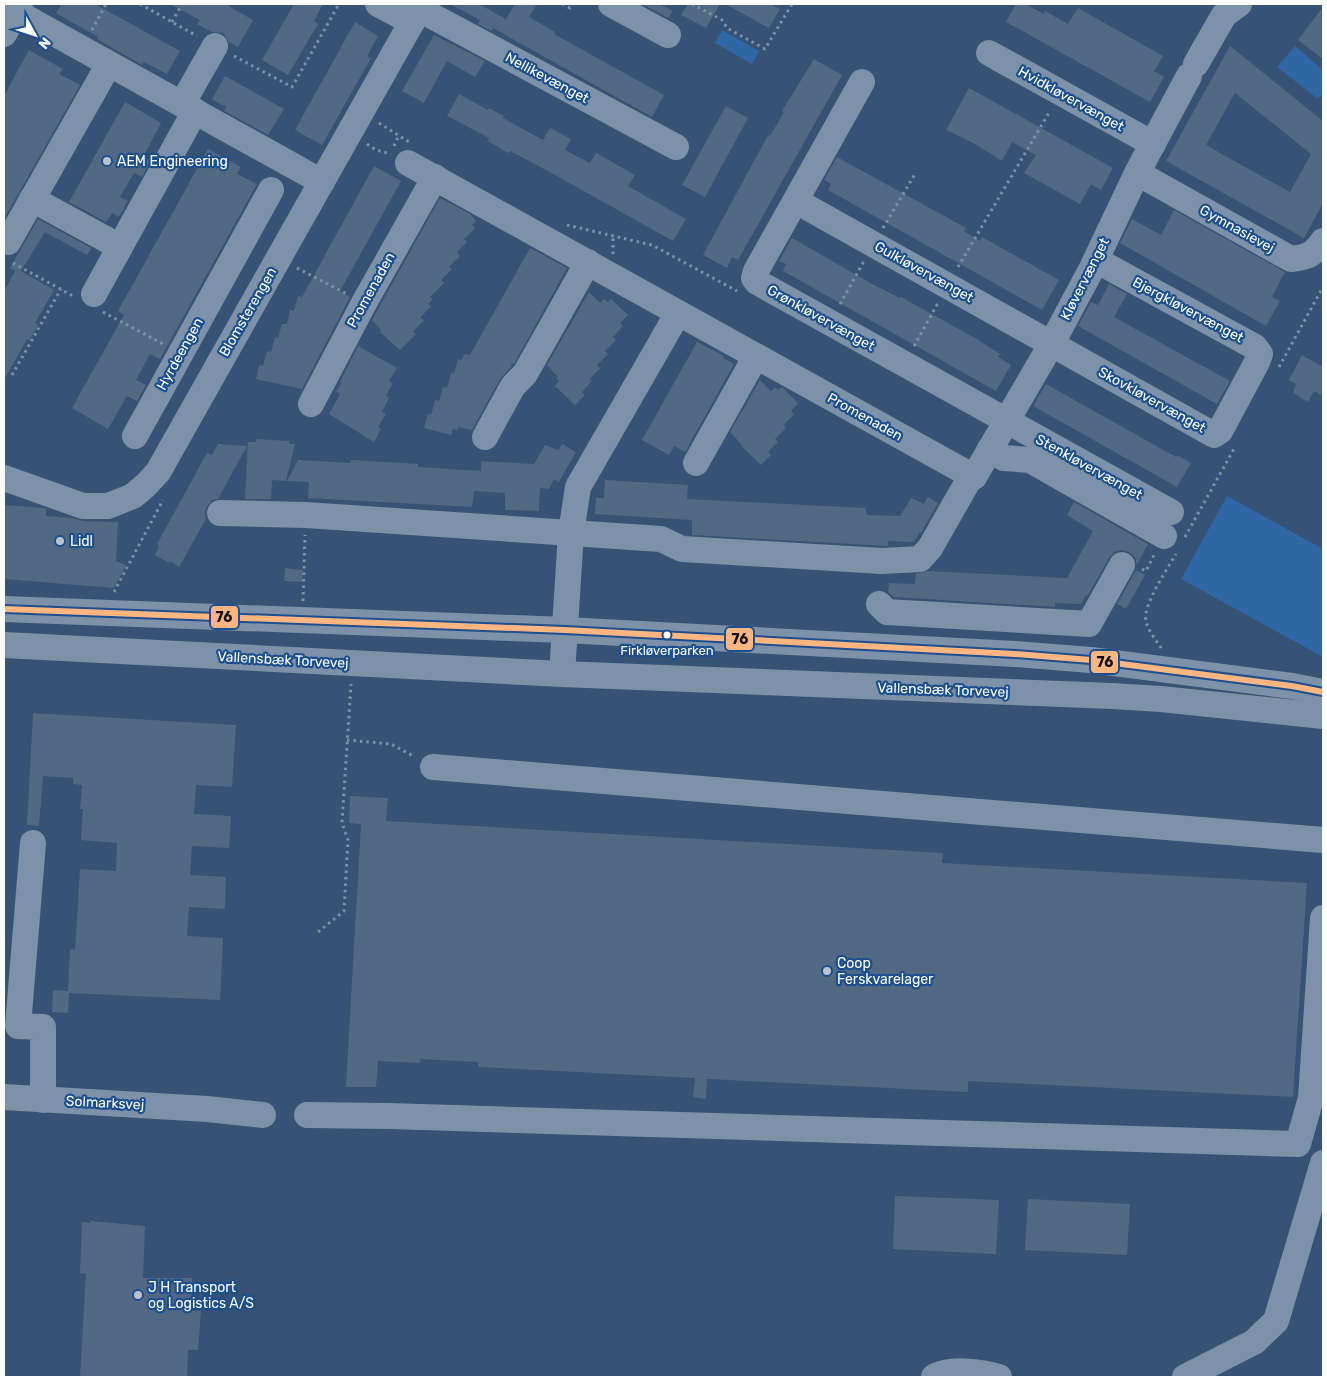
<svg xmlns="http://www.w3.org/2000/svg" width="1327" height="1381" viewBox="0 0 1327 1381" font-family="Rubik,sans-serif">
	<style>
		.green { fill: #2f66a5 }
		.building { fill: #526984; fill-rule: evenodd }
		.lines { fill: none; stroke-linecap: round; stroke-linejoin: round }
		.path { stroke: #7d92a8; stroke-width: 3; stroke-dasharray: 2.5 4; stroke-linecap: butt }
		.minor { stroke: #7d92a8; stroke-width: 26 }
		.bus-1-casing { stroke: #1b4f8f; stroke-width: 10 }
		.bus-1 { stroke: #ffb580; stroke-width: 6 }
		.poi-dot { fill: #b9c2ce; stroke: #1b4f8f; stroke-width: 2 }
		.bus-dot { fill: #fff; stroke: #1b4f8f; stroke-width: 2 }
		.labels { text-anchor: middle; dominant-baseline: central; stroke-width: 4.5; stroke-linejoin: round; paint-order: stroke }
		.bus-label { font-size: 13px; fill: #fff; stroke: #1b4f8f }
		.street-label { font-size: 14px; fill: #fff; stroke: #1b4f8f }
		.poi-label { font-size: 14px; fill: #fff; stroke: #1b4f8f; text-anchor: start }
		.line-badge { stroke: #1b4f8f; stroke-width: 2 }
		.pale-badge-label { font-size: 14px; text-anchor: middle; font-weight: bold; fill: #111 }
	</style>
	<rect width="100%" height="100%" fill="#365274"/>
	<g class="green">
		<path d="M722 30 759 51 752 64 715 43Z"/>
		<path d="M1295 46 1323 70V93L1318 99 1277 67Z"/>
		<path d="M1227 496 1323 549V657L1181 579Z"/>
	</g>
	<g class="building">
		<path d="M62 4H95L180 51 167 74 144 62 142 65 97 39 98 37 56 13Z"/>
		<path d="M170 4H225L253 20 238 47 229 42 223 33 212 32 197 24 200 20Z"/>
		<path d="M294 4H323L314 21 318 24 288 75 262 60Z"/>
		<path d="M450 4H479L506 19 515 4H537L529 17 555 32 554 34 664 95 652 117 493 28 492 31 478 24 480 20Z"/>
		<path d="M642 4H659L673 11 668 18Z"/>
		<path d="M688 4H720L706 28 681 15Z"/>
		<path d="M725 4H771L780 9 769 28Z"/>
		<path d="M1016 4H1025L1044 14 1045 11 1068 24 1078 8 1163 56 1154 71 1164 77 1150 102 1006 22Z"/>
		<path d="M1323 7V59L1298 40Z"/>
		<path d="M355 22 378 36 367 56 371 58 322 145 295 130Z"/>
		<path d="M434 35 485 61 475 77 447 61 424 103 402 91Z"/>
		<path d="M1230 46 1323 121V203L1304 238 1166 161ZM1235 93 1311 154 1290 192 1206 145Z"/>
		<path d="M29 50 63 69 59 74 80 85 4 219V96Z"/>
		<path d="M814 59 842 75 738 260 732 257 727 268 703 255 768 135 770 136 784 112 782 111Z"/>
		<path d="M225 76 284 109 268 135 224 111 226 107 212 99Z"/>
		<path d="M969 88 1113 168 1101 190 1091 184 1080 204 1024 173 1036 155 1012 142 1002 161 975 144 946 130Z"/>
		<path d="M459 94 488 110 489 108 504 116 503 118 543 140 550 128 571 139 565 150 590 163 596 153 635 175 628 186 686 219 673 241 557 176 510 151 508 153 488 141 489 138 447 116Z"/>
		<path d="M125 102 161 123 143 157 150 161 142 177 134 173 120 197 128 201 119 217 112 213 106 222 69 202Z"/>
		<path d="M726 106 748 118 705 197 682 185Z"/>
		<path d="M208 149 241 167 237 174 257 184 160 359 150 354 136 380 146 385 137 401 127 396 108 429 72 408 124 315 118 311Z"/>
		<path d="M837 157 966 228 964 231 980 241 982 237 1059 280 1042 310 828 190 831 184 824 180Z"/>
		<path d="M374 166 401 181 340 291 350 297 302 389 256 379 259 365 263 366 267 351 271 352 275 337 278 338 282 324H287L290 310 294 311 298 296 302 297Z"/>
		<path d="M440 198 470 214 476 221 472 225 475 228 464 239 467 242 457 252 460 256 449 267 452 269 441 280 444 283 430 297 433 299 428 304 431 306 420 318 424 320 413 332 416 334 400 350 380 332 381 330 372 320Z"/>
		<path d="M1174 210 1285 272 1272 297 1280 301 1266 326 1120 243 1132 219 1161 235Z"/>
		<path d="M38 219 91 248 87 255 45 232 21 271 54 290 35 323 38 325 29 341 27 339 4 380V292L15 271 10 268Z"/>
		<path d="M792 238 874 285 900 298 901 297 975 338 1000 354 998 357 1011 365 996 391 783 271 786 264 779 261Z"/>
		<path d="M530 248 567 268 514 364 512 363 511 367 500 379 472 430 458 427 457 430 453 429 451 435 424 428 428 414 431 415 435 400 439 401 443 387 447 388 451 373 454 374 458 359 462 360 464 354 470 355Z"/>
		<path d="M1109 284 1127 294 1114 317 1230 381 1217 404 1078 326 1091 302 1098 305Z"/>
		<path d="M589 292 600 303 604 299 608 302 611 299 628 315 620 323 623 326 613 337 616 340 605 351 608 354 597 365 600 368 590 379 592 381 582 392 585 395 575 405 555 386 559 381 556 378 558 377 547 365Z"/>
		<path d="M697 342 724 356 723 358 734 364 685 452 674 446 669 455 642 440Z"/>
		<path d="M358 346 397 368 389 381 393 383 386 396 389 398 382 412 386 414 378 427 381 429 374 442 329 414 340 394 336 392 342 382H340Z"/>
		<path d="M1302 355 1323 367V396L1314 391 1308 402 1293 393 1296 384 1289 380Z"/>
		<path d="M760 380 771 391 775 387 778 390 781 387 783 388 798 403 791 411 794 414 784 425 786 428 775 439 778 442 768 452 771 455 761 465 741 446 742 445 730 432Z"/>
		<path d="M1046 384 1176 457 1177 455 1191 463 1177 487 1033 406Z"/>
		<path d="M256 439 289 441V444H295L286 481 272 480 271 499H245L248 442H256Z"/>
		<path d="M218 444 247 446 218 499 212 500 207 506 205 512 206 519 179 567 170 561 169 563 155 555 159 546 157 544 207 453 212 455Z"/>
		<path d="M562 444 576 452 559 482 554 479 549 489 540 488 539 511 505 510V493L474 491 472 507 308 498 309 482 287 481 298 460 351 463V460L418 464V467L481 471V461L534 464 545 445 558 450Z"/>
		<path d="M605 480 688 485 687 499 865 508 867 515 900 516 911 498 924 504 928 497 938 503 921 533 920 532 914 542 888 541V546L692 535V520L595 514 596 498H604Z"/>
		<path d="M1074 502 1148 544 1137 565 1135 557 1129 552 1121 550 1114 552 1109 558 1088 595H1086L1081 604 1055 603V607L894 597 888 592 889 583 915 584 916 574 927 571 1067 578 1093 531 1067 515Z"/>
		<path d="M4 505 43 508 46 509V516L73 518 83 521 118 522 116 561 126 565 114 588 4 579Z"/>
		<path d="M285 568 303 570 302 582 284 581Z"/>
		<path d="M1136 570 1145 575 1126 609 1117 604Z"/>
		<path d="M33 713 236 725 232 787 196 785 194 814 231 816 229 848 192 846 190 875 226 877 225 909 189 907 187 936 223 938 220 1000 69 993 68 1013 52 1012 53 990 68 991 70 949 75 950 80 869 116 871 117 843 81 840 83 809H80L82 785 73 784V778L43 776 39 826 27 825Z"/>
		<path d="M350 796 388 798 386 821 943 853 942 863 1307 883 1293 1097 968 1081V1092L707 1079 706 1099 693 1097 695 1078 478 1067V1062L420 1059V1063L378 1061 376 1087H346L361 824 349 823Z"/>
		<path d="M895 1196 999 1200 996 1254 893 1249Z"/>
		<path d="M1028 1199 1130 1204 1127 1255 1025 1250Z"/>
		<path d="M90 1221 145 1226 143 1278H192L191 1311H201L198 1350H188L187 1377H80L86 1274 80 1273 82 1222 90 1223Z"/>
	</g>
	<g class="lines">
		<g class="path">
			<path d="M140 4 197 36"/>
			<path d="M562 4 570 8 573 4"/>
			<path d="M692 4 722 20 727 28 765 49 792 4"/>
			<path d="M172 22 182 4"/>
			<path d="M92 30 106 4"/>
			<path d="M234 56 292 87 339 4"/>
			<path d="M379 123 409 142"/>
			<path d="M367 144 376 150 391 154"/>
			<path d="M394 146 399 135"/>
			<path d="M567 225 652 245 737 291"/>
			<path d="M883 228 915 174"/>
			<path d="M613 254V237"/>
			<path d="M13 263 73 296"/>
			<path d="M958 267 1050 111"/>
			<path d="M297 268 347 294"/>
			<path d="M840 304 864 261"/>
			<path d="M103 312 163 344"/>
			<path d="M914 346 938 303"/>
			<path d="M1279 367 1323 287"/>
			<path d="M12 375 61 289"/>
			<path d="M1185 537 1235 447"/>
			<path d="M1142 569 1146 571 1155 553"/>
			<path d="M114 592 163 500"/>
			<path d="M303 601 305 535"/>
			<path d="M1161 648C1156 640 1148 631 1146 621 1142 606 1168 568 1176 554"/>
			<path d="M347 740 391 744 415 757"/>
			<path d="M318 932 344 911 348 840 342 823 351 684"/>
		</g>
		<g class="minor">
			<path d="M378 4 412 22"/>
			<path d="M611 4 668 35"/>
			<path d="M419 9 676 147"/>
			<path d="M16 12 322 182"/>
			<path d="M4 34 20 4"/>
			<path d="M989 53 1153 144"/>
			<path d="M1196 64 1224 15 1239 4"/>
			<path d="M862 82 756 271 754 278 757 282 1171 512"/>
			<path d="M182 104 215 46"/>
			<path d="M408 163 974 477 1052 343 1091 270 1137 173 1189 76"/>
			<path d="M1148 179 1291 259C1308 257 1313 255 1323 241"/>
			<path d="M32 199 120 247"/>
			<path d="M796 201 1214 435 1220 431 1257 362 1260 354 1255 347 1096 260"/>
			<path d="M8 242 109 64"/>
			<path d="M94 294 195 111"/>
			<path d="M311 404 364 303 435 177"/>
			<path d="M135 436 271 190"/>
			<path d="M485 437 513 386 525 374 588 262"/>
			<path d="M990 449 1004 458 1030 460 1164 536"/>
			<path d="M696 463 756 356"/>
			<path d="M4 478 83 506H108L133 496 146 485 158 472 422 4"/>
			<path d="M220 513 306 515 661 539 682 549 882 561 920 559 930 548 971 476"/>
			<path d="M879 604 887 612 1089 624 1122 565"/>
			<path d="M4 609 565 630 1015 654 1091 660 1292 686 1323 692"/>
			<path d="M4 645 562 674 1112 696 1161 699 1323 716"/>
			<path d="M562 674 571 533 578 487 678 313"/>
			<path d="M433 767 1323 840"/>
			<path d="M33 843 18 1026 43 1027V1100"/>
			<path d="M4 1097 207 1109 263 1115"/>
			<path d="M307 1115 389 1116 1298 1144 1311 1098 1323 918"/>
			<path d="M934 1377C950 1367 982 1372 999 1377"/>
			<path d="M1185 1377 1254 1342 1276 1321 1323 1163"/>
		</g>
		<g class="bus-1-casing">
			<path id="bus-1" d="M4 609 565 630 1015 654 1091 660 1292 686 1323 692"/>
		</g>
		<use href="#bus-1" class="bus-1"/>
	</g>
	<g class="poi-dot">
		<circle cx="107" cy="161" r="5"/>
		<circle cx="60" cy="541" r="5"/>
		<circle cx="827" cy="971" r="5"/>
		<circle cx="138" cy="1295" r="5"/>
	</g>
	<circle class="bus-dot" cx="667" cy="635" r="4.5"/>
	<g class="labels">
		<g class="bus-label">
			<text x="667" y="650">Firkløverparken</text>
		</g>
		<g class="street-label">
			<text transform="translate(547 78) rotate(28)">Nellikevænget</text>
			<text transform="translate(1071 99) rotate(29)">Hvidkløvervænget</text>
			<text transform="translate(1237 229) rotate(29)">Gymnasievej</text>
			<text transform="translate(924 272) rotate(29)">Gulkløvervænget</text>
			<text transform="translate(1085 279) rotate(-63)">Kløvervænget</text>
			<text transform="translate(371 290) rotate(-61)">Promenaden</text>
			<text transform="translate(1188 310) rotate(28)">Bjergkløvervænget</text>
			<text transform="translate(248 312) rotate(-60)">Blomsterengen</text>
			<text transform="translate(821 318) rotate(29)">Grønkløvervænget</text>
			<text transform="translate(180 354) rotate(-61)">Hyrdeengen</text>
			<text transform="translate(1152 400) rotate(29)">Skovkløvervænget</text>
			<text transform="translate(865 417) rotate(29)">Promenaden</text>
			<text transform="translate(1089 467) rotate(29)">Stenkløvervænget</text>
			<text transform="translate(283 660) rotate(3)">Vallensbæk Torvevej</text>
			<text transform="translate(943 690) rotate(2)">Vallensbæk Torvevej</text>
			<text transform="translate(105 1103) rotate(3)">Solmarksvej</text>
		</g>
		<g class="poi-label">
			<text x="117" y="161">AEM Engineering</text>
			<text x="70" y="541">Lidl</text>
			<text x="837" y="963">Coop<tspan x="837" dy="16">Ferskvarelager</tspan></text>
			<text x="148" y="1287">J H Transport<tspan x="148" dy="16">og Logistics A/S</tspan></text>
		</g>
	</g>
	<g class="line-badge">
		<rect x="210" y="605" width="29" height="24" rx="5" fill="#ffb580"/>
		<rect x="725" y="627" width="29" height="24" rx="5" fill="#ffb580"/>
		<rect x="1090" y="650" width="29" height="24" rx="5" fill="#ffb580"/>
	</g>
	<g class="pale-badge-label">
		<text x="224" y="622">76</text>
		<text x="740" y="644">76</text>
		<text x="1105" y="667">76</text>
	</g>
	<rect width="1327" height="1381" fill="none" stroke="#ffffff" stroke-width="10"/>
	<g transform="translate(35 35) rotate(130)" stroke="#1b4f8f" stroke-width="4" paint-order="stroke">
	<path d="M0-4L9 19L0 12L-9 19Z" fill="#ffffff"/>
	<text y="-8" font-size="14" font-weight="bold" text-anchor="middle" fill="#ffffff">N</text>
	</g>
</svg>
